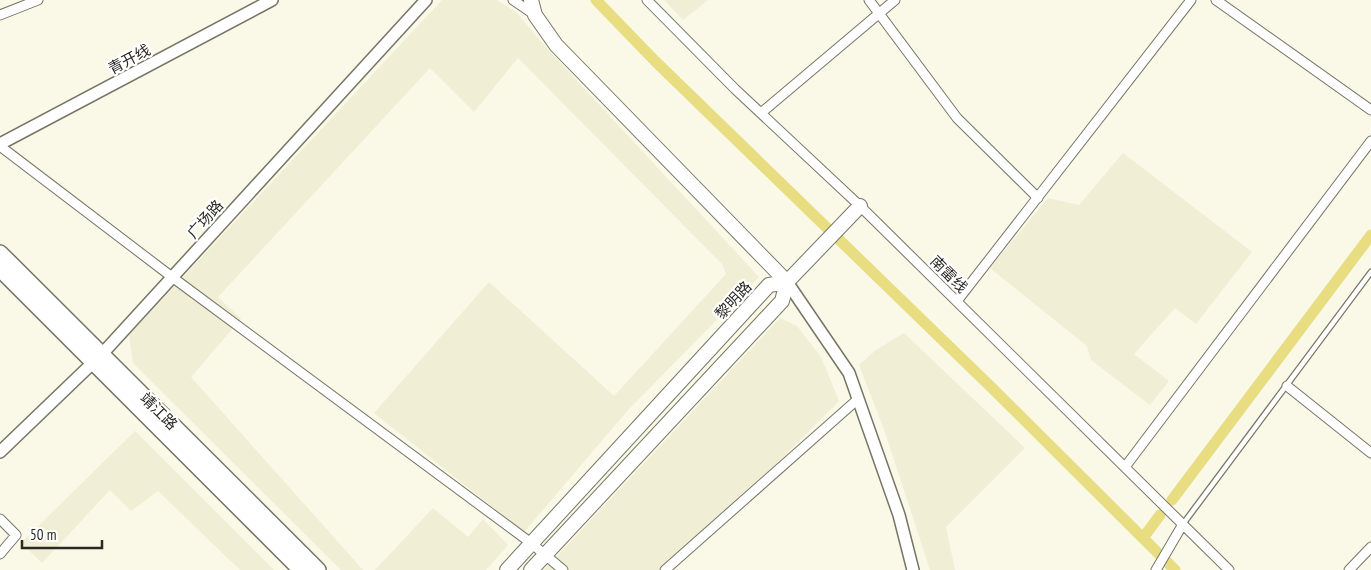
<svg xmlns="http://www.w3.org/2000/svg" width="1371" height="570" font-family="'PT Sans Narrow','Noto Sans SC',sans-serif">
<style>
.built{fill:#f0eed5}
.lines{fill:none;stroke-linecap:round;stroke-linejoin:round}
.canal{stroke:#e8dd80;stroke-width:11}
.service-casing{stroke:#767566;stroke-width:7}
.minor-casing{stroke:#767566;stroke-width:11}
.tertiary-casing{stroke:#767566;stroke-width:14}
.secondary-casing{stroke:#767566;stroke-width:16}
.primary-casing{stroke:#767566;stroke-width:18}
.service{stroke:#fff;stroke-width:4.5}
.minor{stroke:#fff;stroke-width:9}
.tertiary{stroke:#fff;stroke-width:11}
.secondary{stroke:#fff;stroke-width:14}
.primary{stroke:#fff;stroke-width:15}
.labels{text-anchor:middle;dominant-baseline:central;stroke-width:4.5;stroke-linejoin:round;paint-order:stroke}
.street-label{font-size:15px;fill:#292822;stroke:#fff}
</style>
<rect width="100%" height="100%" fill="#faf8e7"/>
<path class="built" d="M442 0H497L517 13 542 43 759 277 629 409 524 532 374 413 489 282 614 396 726 274 722 264 518 58 474 112 430 68 218 297 241 319 191 377 363 570H341L133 363 129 335Z
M664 0H708L683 20Z
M1123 153 1252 252 1196 324 1175 308 1134 354 1169 381 1150 405 1091 360 1087 346 990 268 1048 198 1079 205Z
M780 318 797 326 821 357 839 401 671 570H544Z
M904 333 1025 448 946 527 955 570H930L885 432 859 365 876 350Z
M135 431 274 570H240L158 491 131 511 110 490 42 563 21 543Z
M433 508 468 537 483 519 508 545 486 570H375Z"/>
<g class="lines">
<path class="canal" d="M596 0 655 61 991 387 1175 570
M1172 500 1371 235
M1143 538 1160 515"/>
<defs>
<path id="service" d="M1183 524 1371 272"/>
<path id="minor" d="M513 0 535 15
M647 0 735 89 860 206 1229 570
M869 0 957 118 1038 198
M1216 0 1371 110
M0 15 38 0
M761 113 895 0
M0 146 172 277 531 543 563 570
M957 301 1191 0
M1287 386 1371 453
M1125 467 1371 141
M0 519 16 535 0 554
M665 570 858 399
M1156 570 1183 524
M1349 570 1371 547"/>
<path id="tertiary" d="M0 144 272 0
M787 282 849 373 899 515 913 570
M0 452 102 354 426 0"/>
<path id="secondary" d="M531 0 535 15 556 45 787 282 860 206
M507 570 769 285 787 282 782 301 531 570"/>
<path id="primary" d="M0 253 318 570
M0 269 301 570"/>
</defs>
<use href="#service" class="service-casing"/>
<use href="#minor" class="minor-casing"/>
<use href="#tertiary" class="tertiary-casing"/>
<use href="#secondary" class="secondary-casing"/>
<use href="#primary" class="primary-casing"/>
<use href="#service" class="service"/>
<use href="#minor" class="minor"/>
<use href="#tertiary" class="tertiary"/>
<use href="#secondary" class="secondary"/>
<use href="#primary" class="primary"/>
</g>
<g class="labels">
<g class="street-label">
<text transform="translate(129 59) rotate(-28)">青开线</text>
<text transform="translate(205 219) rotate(-48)">广场路</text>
<text transform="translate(949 274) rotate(45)">南雷线</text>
<text transform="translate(733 300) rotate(-47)">黎明路</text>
<text transform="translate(159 411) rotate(45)">靖江路</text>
</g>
</g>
<path d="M22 540v8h80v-8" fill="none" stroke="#292822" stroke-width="2.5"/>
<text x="30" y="540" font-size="15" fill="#292822" stroke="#ffffff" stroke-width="4" paint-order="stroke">50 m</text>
</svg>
